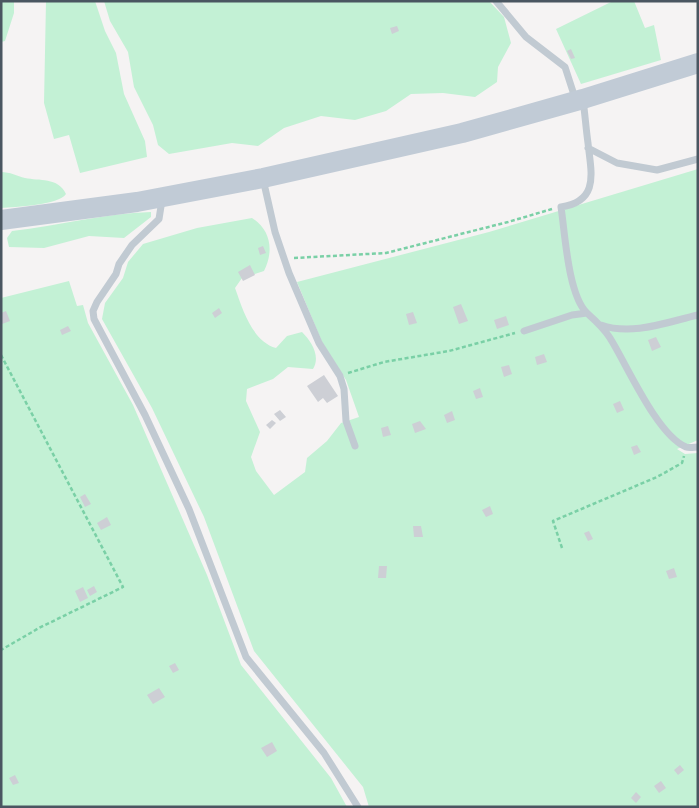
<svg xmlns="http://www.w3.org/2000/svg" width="699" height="808" font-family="Manrope,sans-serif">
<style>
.green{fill:#c3f1d5}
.building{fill:#cdcfd5}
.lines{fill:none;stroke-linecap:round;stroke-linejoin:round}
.path{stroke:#7ad0a6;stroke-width:2.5;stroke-dasharray:4 2.5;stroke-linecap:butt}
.lane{stroke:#c1cad2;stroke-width:7}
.secondary{stroke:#c1cbd6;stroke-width:20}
</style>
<rect width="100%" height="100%" fill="#f5f3f3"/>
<path class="green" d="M1 1H14V13L5 41 1 42Z
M46 1H95L105 31 116 53 124 94 145 141 147 157 80 173 69 135 54 139 44 103Z
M104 1H489L504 17 511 43 498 67 497 82 475 97 443 93 411 94 386 111 355 120 321 116 284 128 258 146 232 143 169 154 158 145 153 125 134 87 128 52 110 21Z
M613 1H634L645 28 654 25 661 60 581 84 556 29Z
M698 169V440L677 449 685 454 698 453V807H369L363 787 254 651 204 517 152 408 102 319 105 303 123 278 128 262 143 244 197 228 252 218C271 230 274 251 264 271L242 278 235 288C243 310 252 341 276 348L287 336 302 332C311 341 321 356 313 369L288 367 273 379 247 389 246 401 260 432 251 457 256 471 274 495 305 472 307 458 327 441 341 423 359 417 346 380 322 342 297 282 489 232Z
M1 172C10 172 17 176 25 178 39 181 58 177 66 194 59 205 15 207 1 208Z
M151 212V217L124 238 89 236 44 248 9 247 7 238 12 231C59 226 104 213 151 212Z
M69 281 77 306 83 305 88 323 133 405 207 575 241 665 331 778 347 807H1V298Z"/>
<path class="building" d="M397 26 399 31 392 34 390 28Z
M571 49 575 58 571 59 567 51Z
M263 246 266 253 260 255 258 248Z
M250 265 255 275 243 281 238 272Z
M461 304 468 321 459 324 453 307Z
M219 308 222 313 215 318 212 313Z
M6 311 10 321 2 324 1 313Z
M413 312 417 323 409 325 406 314Z
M506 316 509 325 497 329 494 320Z
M68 326 71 331 62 335 60 330Z
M656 337 661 347 652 351 648 340Z
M544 354 547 362 537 365 535 357Z
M509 365 512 374 504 377 501 367Z
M324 375 338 396 327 403 323 398 318 402 307 386Z
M480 388 483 397 476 399 473 391Z
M620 401 624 410 617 413 613 404Z
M280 410 286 417 280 421 274 414Z
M452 411 455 420 447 423 444 415Z
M272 420 276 423 270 429 266 425Z
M420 421 426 429 415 433 412 424Z
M388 426 391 435 383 437 381 428Z
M637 445 641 452 634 455 631 447Z
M85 494 91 504 85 507 80 497Z
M490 506 493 514 486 517 482 510Z
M107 517 111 525 101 530 97 523Z
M413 526H421L423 537H414Z
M589 531 593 539 588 541 584 533Z
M379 566H387L386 578H378Z
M674 568 677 577 669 579 666 571Z
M94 586 97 592 90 596 87 590Z
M83 587 88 598 80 602 75 591Z
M175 663 179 670 173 673 169 666Z
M159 688 165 697 153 704 147 695Z
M272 742 277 751 267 757 261 748Z
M680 765 684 770 678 775 674 770Z
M15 775 19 783 13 785 9 778Z
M661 781 666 788 659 793 654 786Z
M636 792 641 797 636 803 631 798Z"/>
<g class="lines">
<path class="path" d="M294 258 386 253 508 222 552 209
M1 355 123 587 39 628 1 650
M348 373 384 362 449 351 515 333
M562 548 553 521 657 477 682 463 684 456"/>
<path class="lane" d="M496 1 526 37 565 67 576 101
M583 100C585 114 586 129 588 143 591 172 600 201 561 207 565 233 568 295 587 313
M588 148 617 163 657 170 698 159
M263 179 275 232 289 273 319 343 340 376 344 389 346 421 355 446
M162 200 159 219 132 245 119 264 116 274 97 302 93 311 94 319 145 415 189 509 246 657 324 753 358 807
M601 325C632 336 667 322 698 315
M524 331 572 315 587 313C596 321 604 328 610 338 627 365 657 435 686 447 689 448 695 447 698 447"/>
<path class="secondary" d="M1 220 137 202 263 178 462 133 583 99 698 63"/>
</g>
<rect width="699" height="808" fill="none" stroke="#4a5661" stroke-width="5"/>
</svg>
